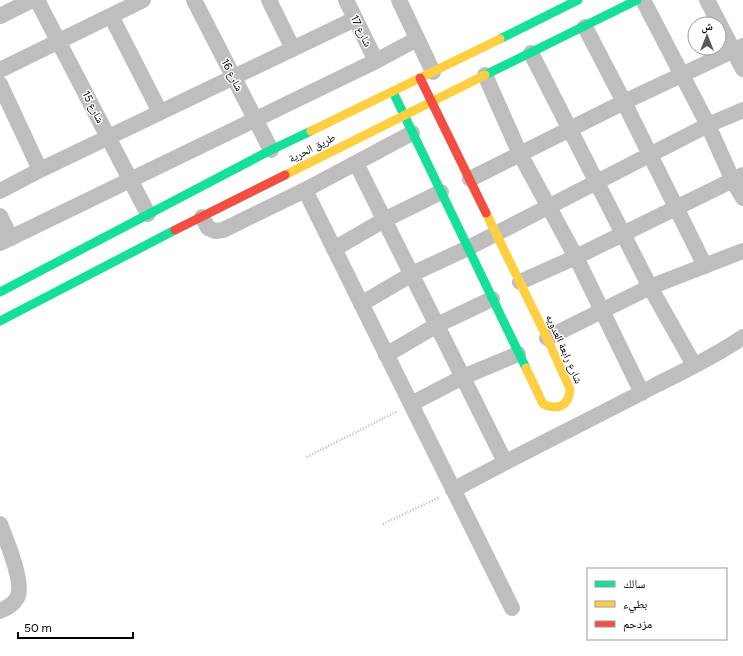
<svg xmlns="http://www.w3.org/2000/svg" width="743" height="656" font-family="Figtree,'Noto Naskh Arabic',sans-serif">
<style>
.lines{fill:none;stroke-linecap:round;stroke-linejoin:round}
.path{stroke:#b8b8b8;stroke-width:2.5;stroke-dasharray:1 2;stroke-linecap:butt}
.street{stroke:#bebebe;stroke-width:16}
.fast{stroke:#16e098;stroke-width:9}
.slow{stroke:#ffcf43;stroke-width:9}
.jam{stroke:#f24e42;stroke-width:9}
.labels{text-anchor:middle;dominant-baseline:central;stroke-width:3;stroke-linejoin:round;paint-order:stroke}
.street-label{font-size:11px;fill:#000;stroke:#fff}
</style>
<rect width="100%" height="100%" fill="#fff"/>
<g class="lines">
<path class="path" d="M307 457 398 411
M383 524 440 497"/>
<path class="street" d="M37 0 148 214
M194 0 271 150
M269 0 293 49
M346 0 376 61
M399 0 433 72
M643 0 708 125 733 181 743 198
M707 0 743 69
M0 16 32 0
M111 16 160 112
M585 27 624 102 705 266
M531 53 650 287 694 365
M0 70 143 0
M485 75 520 154 576 257 642 393
M0 84 40 170
M356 163 505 462
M470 179 624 102 743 46
M305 190 512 608
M0 191 40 170 355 19
M0 216 11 238
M202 217 208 228 215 231 223 230 305 190 412 133
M0 243 376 61 417 39
M334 249 384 220 441 192
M520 282 576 257 743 175
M361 304 412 274 468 248 708 125 743 110
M547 338 650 287 743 251
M386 355 437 325 492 299
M411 404 463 377 518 354
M453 490C521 453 590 420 658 384 686 370 717 355 743 337
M0 524C6 539 25 585 17 598 13 605 7 608 0 611"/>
<path class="fast" d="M500 39 578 0
M485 75 637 0
M393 92 526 368
M0 292 271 150 311 131
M0 321 175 230"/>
<path class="slow" d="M311 131 500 39
M285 175 485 75
M486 213 547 338 570 389C569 406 558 411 543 404L526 368"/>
<path class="jam" d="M420 78 486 213
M175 230 285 175"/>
</g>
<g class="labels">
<g class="street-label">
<text transform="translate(361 31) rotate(64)">شارع 17</text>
<text transform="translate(232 75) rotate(63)">شارع 16</text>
<text transform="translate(93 107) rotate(63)">شارع 15</text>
<text transform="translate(312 148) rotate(-27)">طريق الحرية</text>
<text transform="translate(564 349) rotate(66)">شارع رابعة العدويه</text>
</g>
</g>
<rect x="587" y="568" width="140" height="72" fill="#ffffff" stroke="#999999"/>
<rect x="595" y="581" width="20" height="6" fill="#16e098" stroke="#999999"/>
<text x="623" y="588" font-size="12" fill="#000000">سالك</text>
<rect x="595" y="601" width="20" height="6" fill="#ffcf43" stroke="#999999"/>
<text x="623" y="608" font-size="12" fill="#000000">بطيء</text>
<rect x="595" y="621" width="20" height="6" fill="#f24e42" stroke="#999999"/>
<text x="623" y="628" font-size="12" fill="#000000">مزدحم</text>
<g transform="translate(707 36)"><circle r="19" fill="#ffffff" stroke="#999999"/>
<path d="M0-3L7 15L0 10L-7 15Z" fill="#595959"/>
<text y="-6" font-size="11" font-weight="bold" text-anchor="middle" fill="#000000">ش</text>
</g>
<path d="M18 632v6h115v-6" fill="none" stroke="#000000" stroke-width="2"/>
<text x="24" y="632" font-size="12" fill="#000000" stroke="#ffffff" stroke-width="3" paint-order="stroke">50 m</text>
</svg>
